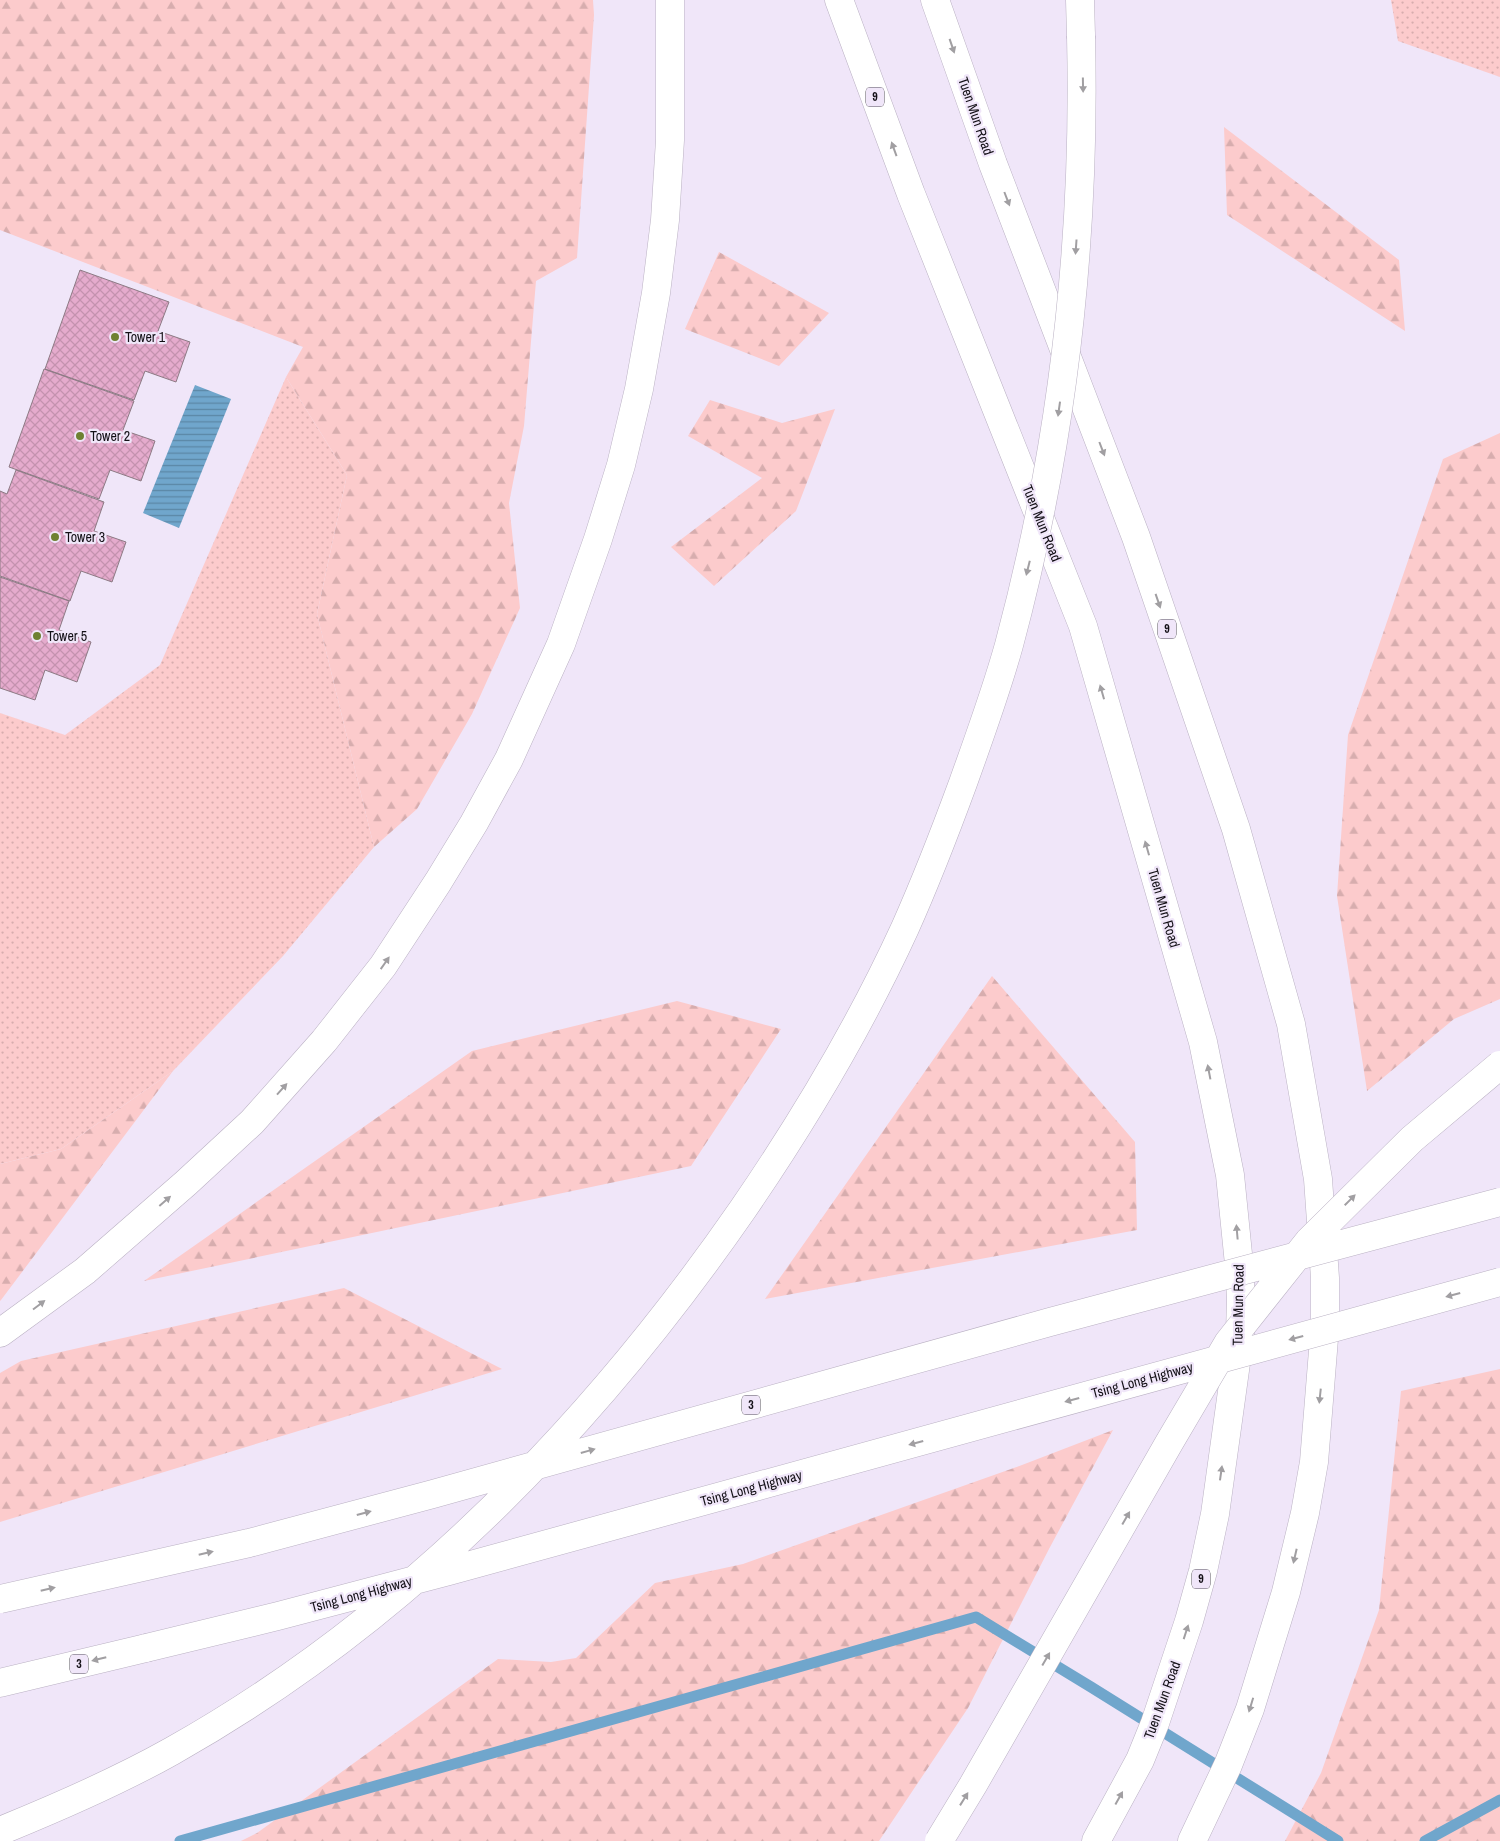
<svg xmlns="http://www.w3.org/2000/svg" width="1500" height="1841" font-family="'Archivo Narrow',sans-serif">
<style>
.grass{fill:url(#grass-dots)}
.forest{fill:url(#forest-firs)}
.water{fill:url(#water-rules)}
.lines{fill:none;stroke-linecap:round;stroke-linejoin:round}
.stream{stroke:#70a6cc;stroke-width:11}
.building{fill:url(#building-cross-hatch);stroke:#8d7a84}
.highway-casing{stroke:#bab1c3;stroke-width:29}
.highway{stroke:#fff;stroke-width:28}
.highway-bridge-casing{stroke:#bab1c3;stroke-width:29;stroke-linecap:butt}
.highway-bridge{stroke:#fff;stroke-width:28}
.oneway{fill:#a19fa2}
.poi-dot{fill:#6e8132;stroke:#f0e6f9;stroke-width:2}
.labels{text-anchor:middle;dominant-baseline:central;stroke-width:4.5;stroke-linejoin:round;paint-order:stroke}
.shield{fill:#f0e6f9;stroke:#55505a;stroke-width:1}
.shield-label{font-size:12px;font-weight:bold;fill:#131016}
.street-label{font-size:14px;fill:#131016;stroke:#f0e6f9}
.poi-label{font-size:14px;fill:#131016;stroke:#f0e6f9;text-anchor:start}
</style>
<defs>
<pattern id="grass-dots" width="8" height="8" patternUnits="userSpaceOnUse" patternTransform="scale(1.25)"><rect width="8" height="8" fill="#fccbcc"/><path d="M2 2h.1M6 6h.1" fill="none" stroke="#d7adae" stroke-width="1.8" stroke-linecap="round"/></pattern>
<pattern id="forest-firs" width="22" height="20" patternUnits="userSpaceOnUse" patternTransform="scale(1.25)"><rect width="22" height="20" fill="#fccbcc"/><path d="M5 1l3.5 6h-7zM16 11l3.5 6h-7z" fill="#d7adae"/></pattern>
<pattern id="water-rules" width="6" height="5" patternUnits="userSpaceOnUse" patternTransform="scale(1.25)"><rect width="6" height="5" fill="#70a6cc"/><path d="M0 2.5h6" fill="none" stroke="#5b86a5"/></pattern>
<pattern id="building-cross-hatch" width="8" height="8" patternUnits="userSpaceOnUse" patternTransform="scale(1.25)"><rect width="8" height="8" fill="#e5abcd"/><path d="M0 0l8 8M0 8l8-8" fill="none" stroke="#c492af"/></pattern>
</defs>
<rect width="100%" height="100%" fill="#f0e6f9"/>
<path class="grass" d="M1391 0H1500V77L1398 41Z
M286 377 347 475 317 614 374 847 283 956 173 1071 61 1149 0 1164V713L65 735 160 665Z"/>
<path class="forest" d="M0 0H593L594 15 577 258 536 281 524 426 509 503 520 608 472 714 417 809 374 847 317 614 347 475 286 377 303 347 0 230Z
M1224 127 1399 260 1405 331 1227 215Z
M719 252 829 313 779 366 685 329Z
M710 400 782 423 835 409 796 511 714 586 671 547 762 478 688 436Z
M1500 433V999L1454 1019 1367 1091 1337 896 1348 735 1443 459Z
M992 976 1135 1142 1137 1230 765 1299Z
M677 1001 781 1029 691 1166 144 1281 472 1051Z
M173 1071 1 1300 0 1301V1164L61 1149Z
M344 1288 502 1369 0 1522V1373L21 1361Z
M1500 1369V1841H1285L1321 1773 1379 1610 1401 1391Z
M1113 1430 1049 1549 968 1708 879 1841H241L257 1833 498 1659 551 1662 576 1658 655 1583 743 1564 1022 1465Z"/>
<path class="water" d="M195 385 231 399 179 528 143 513Z"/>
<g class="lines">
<path class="stream" d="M180 1841 976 1617 1091 1687 1338 1841
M1425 1841 1500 1800"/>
</g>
<path class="building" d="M80 270 169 302 158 331 190 342 176 382 145 371 134 400 45 369Z
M44 369 134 401 123 430 155 441 141 481 110 470 99 499 9 467Z
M16 470 104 502 94 531 126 542 112 582 81 571 70 601 0 576V491L7 494Z
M0 577 69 601 59 630 91 642 77 682 45 670 35 700 0 688Z"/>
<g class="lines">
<defs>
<path id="highway" d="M839 0 911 194 1083 626 1203 1042 1230 1175 1239 1264 1241 1298 1240 1334 1215 1514 1203 1571 1189 1621 1155 1723 1140 1760 1096 1841
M935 0 993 164 1136 537 1236 829 1291 1024 1318 1179 1325 1278V1326L1314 1462 1305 1513 1286 1592 1250 1709 1228 1765 1192 1841
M1080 0 1081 36
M0 1333 85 1271 186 1183 252 1122 324 1041 383 966 438 882 474 823 509 759 561 644 598 539 621 465 639 389 656 293 665 220 670 140V0
M0 1683 146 1648"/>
</defs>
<use href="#highway" class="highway-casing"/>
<use href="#highway" class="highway"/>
<defs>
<path id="highway-bridge" d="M0 1599 249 1543 433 1494 1050 1322 1500 1202
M146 1648 278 1616 449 1571 1500 1282
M0 1831C59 1807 117 1782 172 1751 405 1620 592 1427 743 1209 804 1120 860 1026 905 928 926 881 945 832 963 783 979 738 996 692 1009 645 1063 444 1086 244 1081 36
M939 1841 973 1785 1169 1443 1228 1343 1309 1241 1412 1139 1500 1065"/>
</defs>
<use href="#highway-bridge" class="highway-bridge-casing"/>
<use href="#highway-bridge" class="highway-bridge"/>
</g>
<defs><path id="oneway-solid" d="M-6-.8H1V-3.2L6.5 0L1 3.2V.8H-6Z" transform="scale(1.25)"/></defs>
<g class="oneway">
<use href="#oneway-solid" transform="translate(952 46) rotate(71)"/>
<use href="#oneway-solid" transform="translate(1083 85) rotate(89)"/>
<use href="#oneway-solid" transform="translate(894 149) rotate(-110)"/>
<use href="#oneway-solid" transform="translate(1007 199) rotate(69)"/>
<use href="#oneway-solid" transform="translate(1076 247) rotate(94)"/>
<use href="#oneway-solid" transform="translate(1059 409) rotate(98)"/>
<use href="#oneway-solid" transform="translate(1102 449) rotate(69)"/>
<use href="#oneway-solid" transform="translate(1028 568) rotate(104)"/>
<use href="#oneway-solid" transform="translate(1158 601) rotate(71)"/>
<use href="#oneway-solid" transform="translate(1102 692) rotate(-106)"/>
<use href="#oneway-solid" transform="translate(1147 848) rotate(-106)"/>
<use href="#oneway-solid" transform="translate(385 963) rotate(-55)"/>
<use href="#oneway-solid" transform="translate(1209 1072) rotate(-101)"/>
<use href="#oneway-solid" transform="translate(282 1089) rotate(-48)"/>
<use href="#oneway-solid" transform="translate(1350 1200) rotate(-45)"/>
<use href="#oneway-solid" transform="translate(165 1201) rotate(-41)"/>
<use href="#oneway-solid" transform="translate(1237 1232) rotate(-95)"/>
<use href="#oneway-solid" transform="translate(1453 1295) rotate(165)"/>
<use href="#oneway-solid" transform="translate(39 1305) rotate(-37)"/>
<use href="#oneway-solid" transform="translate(1296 1338) rotate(165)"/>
<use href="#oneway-solid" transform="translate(1320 1396) rotate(96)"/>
<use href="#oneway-solid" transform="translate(1072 1400) rotate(165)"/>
<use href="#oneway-solid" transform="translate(916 1443) rotate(165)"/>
<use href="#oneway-solid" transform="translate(588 1451) rotate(-16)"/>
<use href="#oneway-solid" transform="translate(1221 1473) rotate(-82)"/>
<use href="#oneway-solid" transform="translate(364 1513) rotate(-15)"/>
<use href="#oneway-solid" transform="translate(1126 1518) rotate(-60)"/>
<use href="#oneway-solid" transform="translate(206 1553) rotate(-13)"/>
<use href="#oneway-solid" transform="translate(1295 1556) rotate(103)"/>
<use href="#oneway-solid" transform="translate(48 1589) rotate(-13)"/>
<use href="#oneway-solid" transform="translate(1186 1632) rotate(-72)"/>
<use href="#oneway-solid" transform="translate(99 1659) rotate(166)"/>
<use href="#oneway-solid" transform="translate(1046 1659) rotate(-60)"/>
<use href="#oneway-solid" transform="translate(1251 1705) rotate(107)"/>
<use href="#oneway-solid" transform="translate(1119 1798) rotate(-61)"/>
<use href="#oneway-solid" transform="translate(964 1799) rotate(-58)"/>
</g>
<g class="poi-dot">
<circle cx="115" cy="337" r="5"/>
<circle cx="80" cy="436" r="5"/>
<circle cx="55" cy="537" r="5"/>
<circle cx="37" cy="636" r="5"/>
</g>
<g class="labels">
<g class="shield">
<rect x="866" y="87.5" width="18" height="19" rx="4"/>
<rect x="1158" y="619.5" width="18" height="19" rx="4"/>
<rect x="742" y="1395.5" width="18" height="19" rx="4"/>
<rect x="1192" y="1569.5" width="18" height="19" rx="4"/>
<rect x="70" y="1654.5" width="18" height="19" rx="4"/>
</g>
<g class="shield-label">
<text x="875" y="97">9</text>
<text x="1167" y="629">9</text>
<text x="751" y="1405">3</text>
<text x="1201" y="1579">9</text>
<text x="79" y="1664">3</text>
</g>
<g class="street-label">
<text transform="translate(976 116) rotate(71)">Tuen Mun Road</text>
<text transform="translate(1042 523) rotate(68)">Tuen Mun Road</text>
<text transform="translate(1164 908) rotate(74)">Tuen Mun Road</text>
<text transform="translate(1238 1305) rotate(-89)">Tuen Mun Road</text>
<text transform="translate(1142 1380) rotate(-15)">Tsing Long Highway</text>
<text transform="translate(751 1488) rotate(-15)">Tsing Long Highway</text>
<text transform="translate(361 1594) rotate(-15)">Tsing Long Highway</text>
<text transform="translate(1162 1700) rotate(-70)">Tuen Mun Road</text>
</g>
<g class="poi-label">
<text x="125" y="337">Tower 1</text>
<text x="90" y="436">Tower 2</text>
<text x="65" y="537">Tower 3</text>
<text x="47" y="636">Tower 5</text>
</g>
</g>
</svg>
